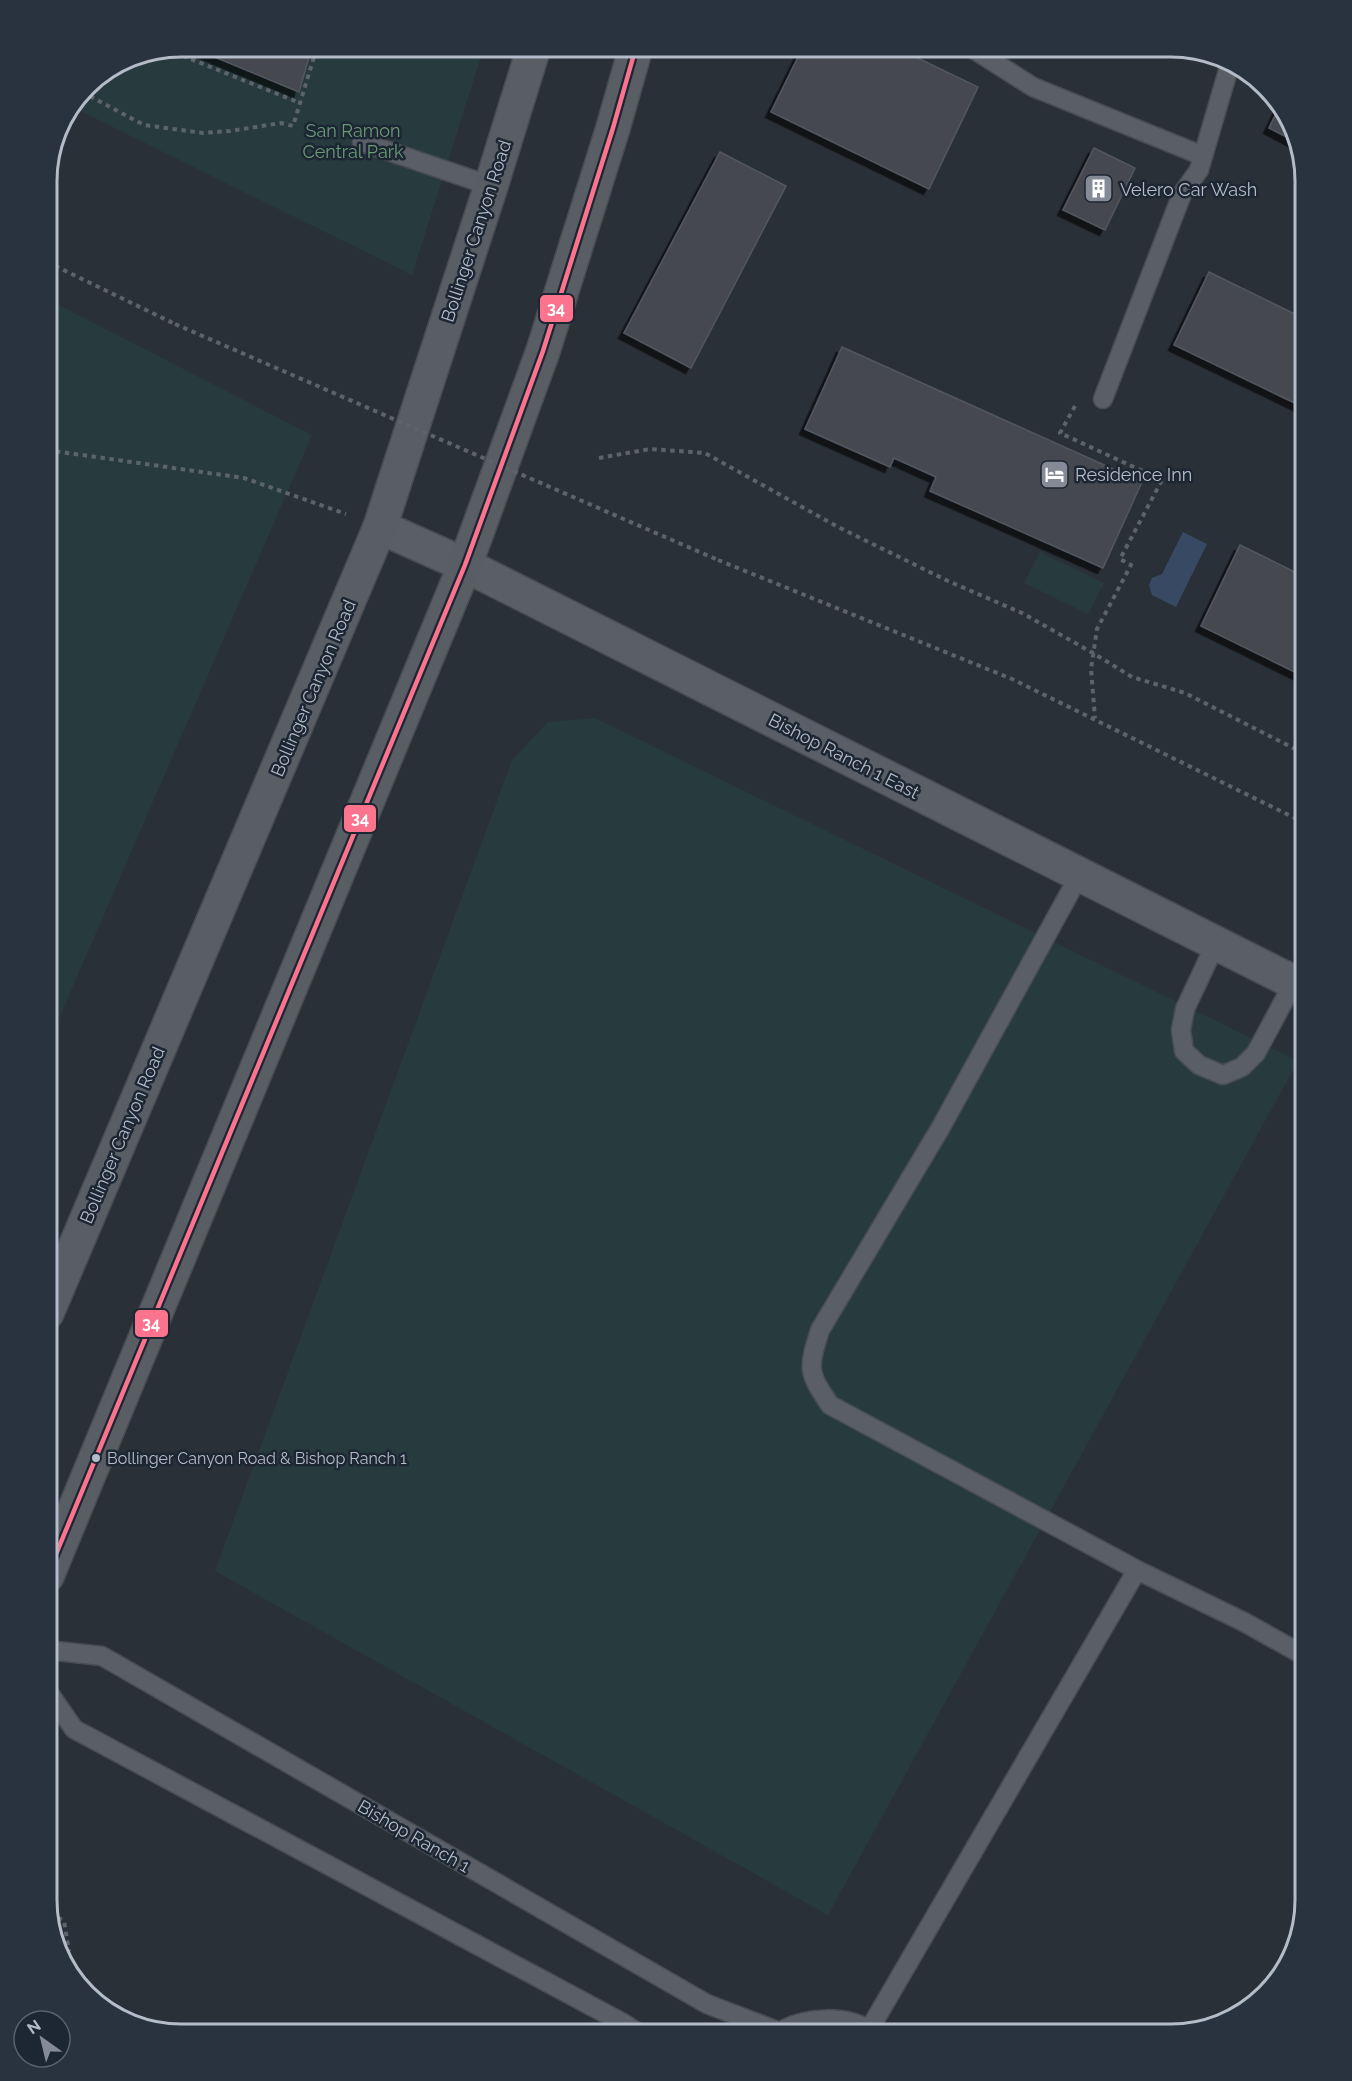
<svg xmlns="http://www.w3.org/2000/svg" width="1352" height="2081" font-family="Raleway,sans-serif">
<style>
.green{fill:#273a3e}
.water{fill:#384963}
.building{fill:#444950;stroke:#52575f;stroke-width:1.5;filter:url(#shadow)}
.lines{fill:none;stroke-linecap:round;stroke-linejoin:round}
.lane-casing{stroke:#484c53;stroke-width:21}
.street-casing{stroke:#484c53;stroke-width:36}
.secondary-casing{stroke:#484c53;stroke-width:36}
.path{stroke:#5d636a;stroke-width:4;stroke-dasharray:4.5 4.5;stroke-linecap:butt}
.lane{stroke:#5a5e66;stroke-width:18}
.street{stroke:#5a5e66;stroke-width:33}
.secondary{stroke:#595d64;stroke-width:33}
.path-bridge{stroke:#5d636a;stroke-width:4;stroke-dasharray:4.5 4.5;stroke-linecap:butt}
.bus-1-casing{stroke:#1d2633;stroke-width:9}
.bus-1{stroke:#fc738d;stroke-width:4.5}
.bus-dot{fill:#b4bcc9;stroke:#1d2633;stroke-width:2}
.labels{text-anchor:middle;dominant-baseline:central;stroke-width:5;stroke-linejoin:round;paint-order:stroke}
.bus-label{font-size:16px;fill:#b4bcc9;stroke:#1d2633;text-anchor:start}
.park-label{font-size:18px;fill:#6b9a76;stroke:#1d2633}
.poi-label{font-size:18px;fill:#b4bcc9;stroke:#1d2633;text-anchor:start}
.street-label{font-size:18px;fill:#b4bcc9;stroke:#1d2633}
.rim{fill:none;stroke:#b4bcc9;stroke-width:3}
.line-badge{stroke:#1d2633;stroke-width:2}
.badge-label{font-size:16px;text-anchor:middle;font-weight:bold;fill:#fff}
</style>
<defs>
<filter id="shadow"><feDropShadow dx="-5.5" dy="5.5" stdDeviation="0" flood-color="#0009"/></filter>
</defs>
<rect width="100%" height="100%" fill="#2a3038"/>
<path class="green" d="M181 47H484L412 275 72 107 86 86 130 57Z
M47 299 312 435 47 1046Z
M1040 552 1104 583 1088 614 1024 583Z
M595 718 1298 1061 828 1915 215 1571 512 760 548 722Z"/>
<path class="water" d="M1183 532 1207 544 1176 607 1152 595 1149 585 1152 578 1162 574Z"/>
<path class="building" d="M199 47H312L299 92 198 50Z
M803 47H895L978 87 929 189 771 112Z
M1279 107 1291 121 1296 142 1269 128Z
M1094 148 1135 168 1105 230 1063 210Z
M720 152 786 186 691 368 624 333Z
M1209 272 1305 319V408L1174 345Z
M842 347 1142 482 1103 568 930 491 936 477 894 458 890 467 805 429Z
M1240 545 1305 577V677L1201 626Z"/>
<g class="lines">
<defs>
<path id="lane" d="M970 47 1033 87 1203 156
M362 142 491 186
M1103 399 1182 194 1199 170 1230 64
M1080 874 941 1127 820 1330C808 1369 807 1371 830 1405L1137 1570 1244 1622 1305 1656
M1216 943 1185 1009 1181 1030 1184 1051 1199 1065 1223 1075 1242 1067 1256 1053 1294 982
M47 1650 102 1656 707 2004 780 2032
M47 1690 74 1729 623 2023 640 2034
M869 2030 1137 1570
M777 2034C800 2016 852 2013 874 2034"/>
<path id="street" d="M380 527 465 565 1305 988"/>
<path id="secondary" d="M47 1313 380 527 491 186 534 47
M47 1576 465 565 543 351 613 128 636 47"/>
</defs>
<use href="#lane" class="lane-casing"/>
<use href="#street" class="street-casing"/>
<use href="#secondary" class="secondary-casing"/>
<path class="path" d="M166 49 300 103
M82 92 144 125 203 133 230 131 281 123 293 126 317 47
M47 262 175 324
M1075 406 1060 433 1162 480 1120 559 1131 565 1097 629 1091 669 1095 718
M47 450 244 478 346 514
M599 458 650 449 705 453 838 527 948 581 1022 613 1093 653 1132 677 1185 693 1305 754
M718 560 1012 679 1305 823
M50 1913 64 1921 69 1951"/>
<use href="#lane" class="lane"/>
<use href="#street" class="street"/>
<use href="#secondary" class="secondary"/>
<path class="path-bridge" d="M175 324 718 560"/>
<defs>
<path id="bus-1" d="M47 1576 465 565 543 351 613 128 636 47"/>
</defs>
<use href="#bus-1" class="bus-1-casing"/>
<use href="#bus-1" class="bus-1"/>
</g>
<defs>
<symbol id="building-square" viewBox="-11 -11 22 22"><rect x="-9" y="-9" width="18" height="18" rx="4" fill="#848b96" stroke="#1d2633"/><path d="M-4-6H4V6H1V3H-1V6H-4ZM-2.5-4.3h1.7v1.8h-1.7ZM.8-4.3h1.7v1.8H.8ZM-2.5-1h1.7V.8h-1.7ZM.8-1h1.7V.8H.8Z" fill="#fff"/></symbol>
<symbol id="hotel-square" viewBox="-11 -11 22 22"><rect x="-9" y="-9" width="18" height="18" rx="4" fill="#848b96" stroke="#1d2633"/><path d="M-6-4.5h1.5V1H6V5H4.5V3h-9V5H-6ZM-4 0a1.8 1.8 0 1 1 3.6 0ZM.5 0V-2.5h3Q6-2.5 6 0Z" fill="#fff"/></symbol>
</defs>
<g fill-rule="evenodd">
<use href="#building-square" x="1082" y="172" width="33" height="33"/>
<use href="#hotel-square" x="1038" y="458" width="33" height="33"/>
</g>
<circle class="bus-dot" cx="96" cy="1458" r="5"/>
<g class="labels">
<g class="bus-label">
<text x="107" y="1458">Bollinger Canyon Road &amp; Bishop Ranch 1</text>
</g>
<g class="park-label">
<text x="353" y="130">San Ramon<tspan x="353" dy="21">Central Park</tspan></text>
</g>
<g class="poi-label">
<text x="1120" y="189">Velero Car Wash</text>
<text x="1075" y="474">Residence Inn</text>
</g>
<g class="street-label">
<text transform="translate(476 231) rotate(-72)">Bollinger Canyon Road</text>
<text transform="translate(313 688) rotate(-67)">Bollinger Canyon Road</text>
<text transform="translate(844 756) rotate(27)">Bishop Ranch 1 East</text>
<text transform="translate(122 1135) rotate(-67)">Bollinger Canyon Road</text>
<text transform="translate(414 1836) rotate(30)">Bishop Ranch 1</text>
</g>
</g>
<path d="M0 0H1352V2081H0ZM181 57H1171A124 124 0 0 1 1295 181V1900A124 124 0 0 1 1171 2024H181A124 124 0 0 1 57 1900V181A124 124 0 0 1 181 57Z" fill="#29323f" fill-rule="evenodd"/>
<path class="rim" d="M181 57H1171A124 124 0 0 1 1295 181V1900A124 124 0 0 1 1171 2024H181A124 124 0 0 1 57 1900V181A124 124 0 0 1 181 57Z"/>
<g class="line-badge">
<rect x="539" y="294" width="35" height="29" rx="6" fill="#fc738d"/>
<rect x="343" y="804" width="34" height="29" rx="6" fill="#fc738d"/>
<rect x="134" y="1309" width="35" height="29" rx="6" fill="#fc738d"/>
</g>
<g class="badge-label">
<text x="556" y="314">34</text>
<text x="360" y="824">34</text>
<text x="151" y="1329">34</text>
</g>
<g transform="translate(42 2039) rotate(326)"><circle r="28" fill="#1d2633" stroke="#59626f" stroke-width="1.5"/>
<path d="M0-4.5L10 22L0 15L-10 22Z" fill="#848b96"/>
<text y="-9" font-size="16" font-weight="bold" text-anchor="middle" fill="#b4bcc9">N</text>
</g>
</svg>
